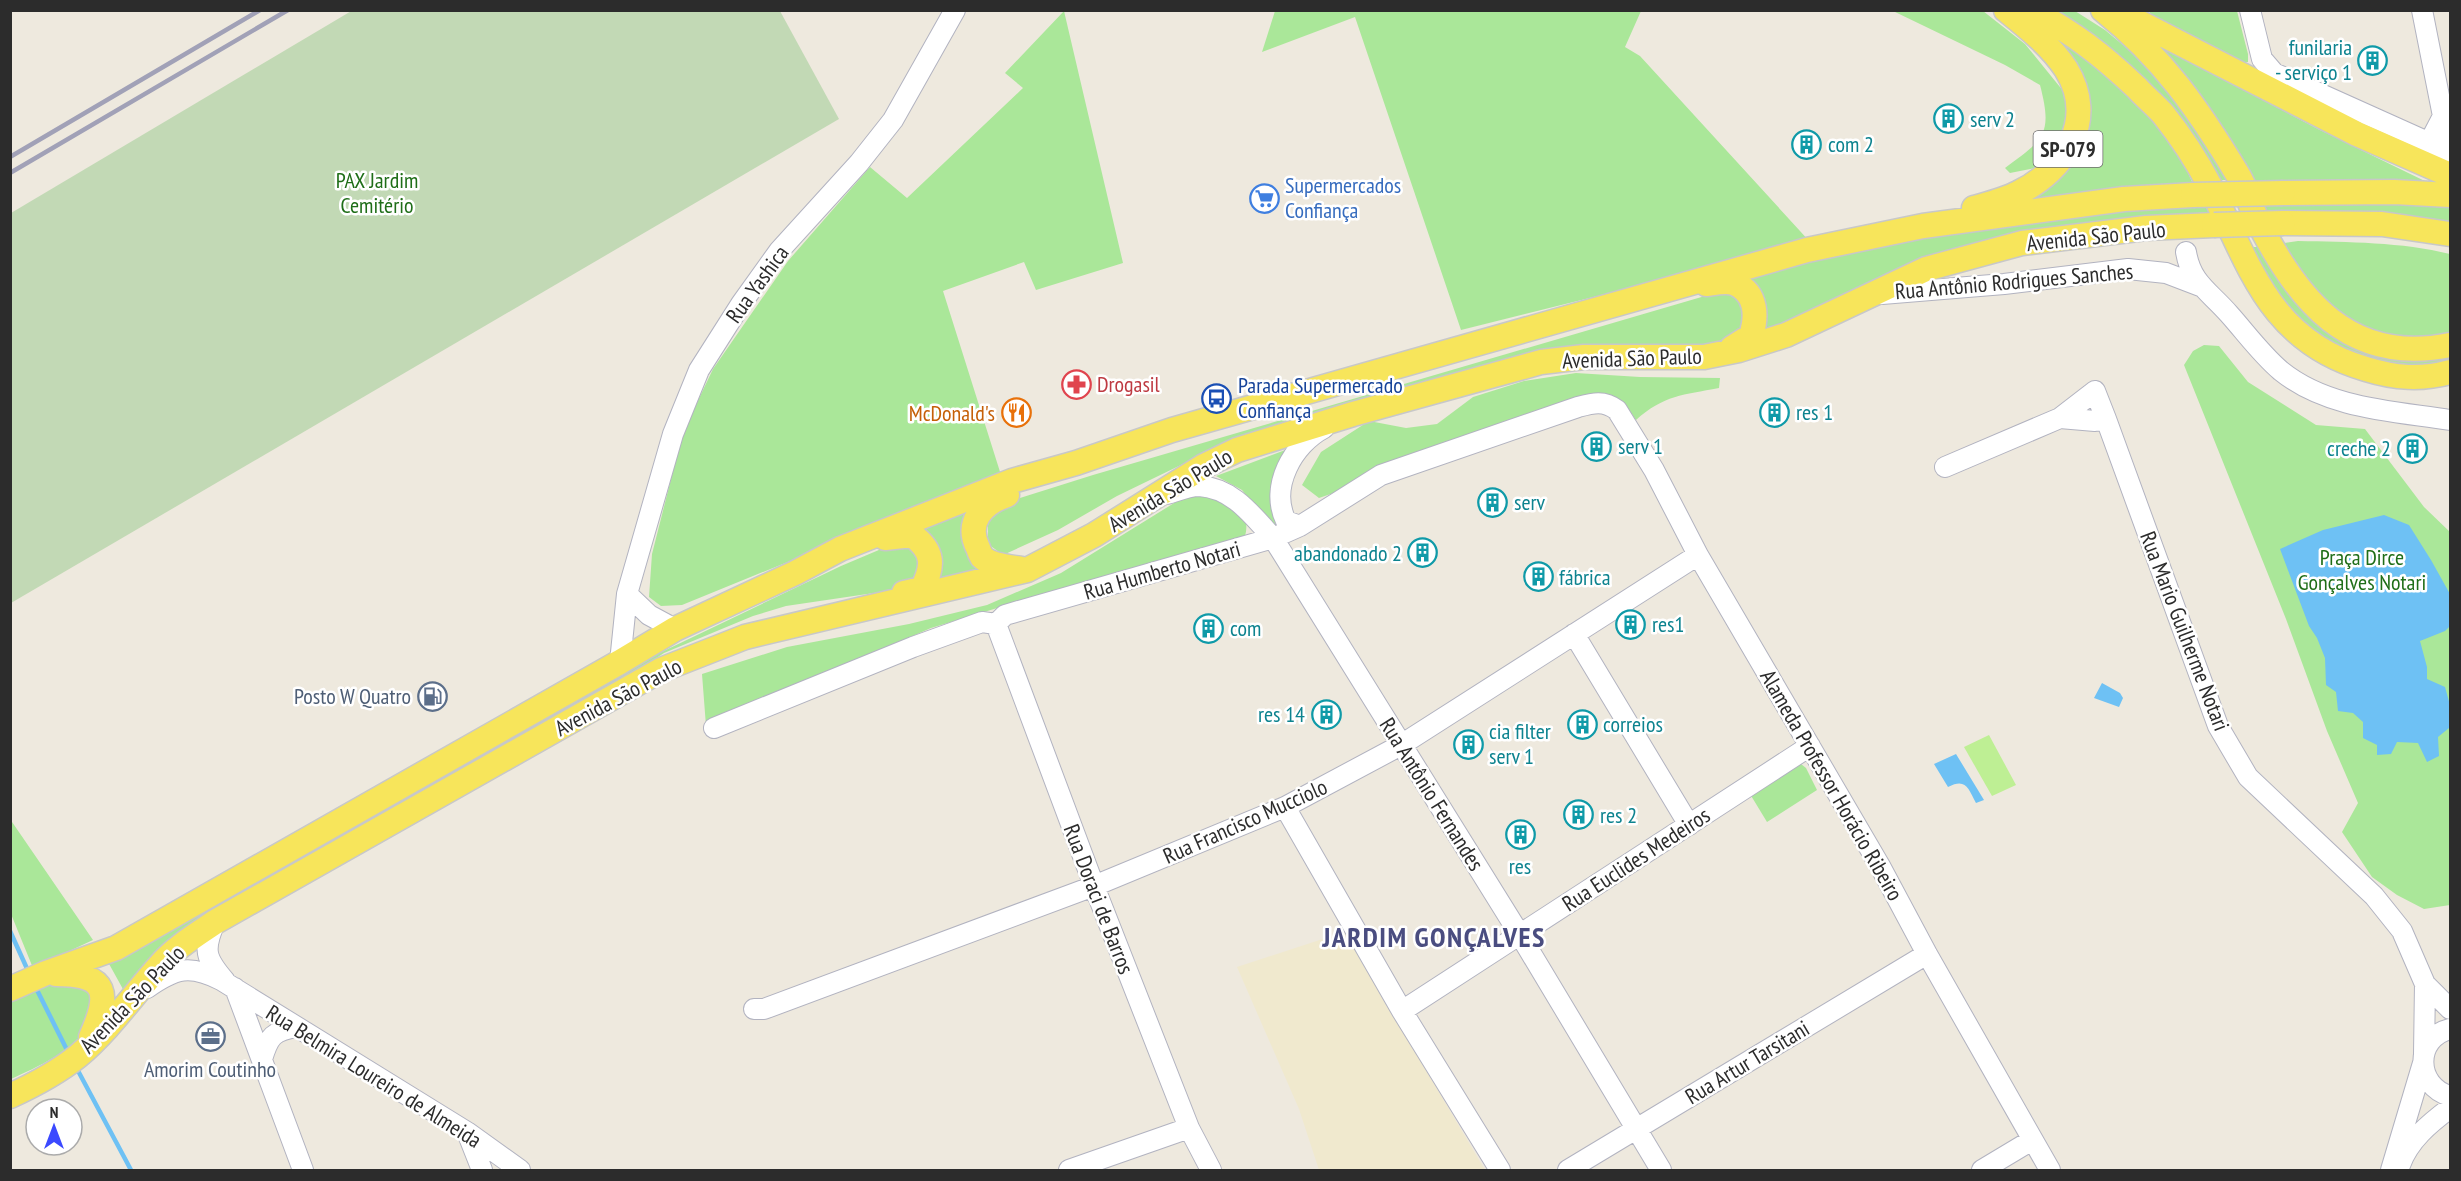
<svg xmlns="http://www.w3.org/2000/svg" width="2461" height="1181" font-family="'PT Sans Narrow',sans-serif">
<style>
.education{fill:#f0e9ce}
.green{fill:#aae799}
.cemetery{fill:#c2d9b5}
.pitch{fill:#beef94}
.water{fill:#6ec1f4}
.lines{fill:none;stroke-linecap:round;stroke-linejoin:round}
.stream{stroke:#6ec1f4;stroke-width:4.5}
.minor-casing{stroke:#b2b3c0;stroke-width:22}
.major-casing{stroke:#c8c8c8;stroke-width:27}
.minor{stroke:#fff;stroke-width:20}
.major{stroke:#f7e55b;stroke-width:24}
.rail{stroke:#a1a1b7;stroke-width:4.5}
.major-bridge-casing{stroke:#c8c8c8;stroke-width:27;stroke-linecap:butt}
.major-bridge{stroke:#f7e55b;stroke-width:24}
.labels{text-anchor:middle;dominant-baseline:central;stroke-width:5;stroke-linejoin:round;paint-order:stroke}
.shield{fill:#fff;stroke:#6b6b6b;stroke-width:1.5}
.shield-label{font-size:21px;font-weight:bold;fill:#2c2c2c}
.culture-label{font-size:22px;fill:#0d838f;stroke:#fff;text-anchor:start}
.park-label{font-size:22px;fill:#1f6e18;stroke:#fff}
.shop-label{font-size:22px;fill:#366cbe;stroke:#fff;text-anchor:start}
.street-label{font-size:22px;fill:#2c2c2c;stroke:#fff}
.health-label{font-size:22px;fill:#be3a42;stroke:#fff;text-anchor:start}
.transit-label{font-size:22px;fill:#164399;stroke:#fff;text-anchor:start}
.food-label{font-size:22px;fill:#c56008;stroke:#fff;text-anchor:end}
.service-label{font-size:22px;fill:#4e5e75;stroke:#fff;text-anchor:end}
.district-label{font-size:28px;font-weight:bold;letter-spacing:1.5px;fill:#4a4d80;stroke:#fff}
</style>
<rect width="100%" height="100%" fill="#eee9de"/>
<path class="education" d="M1344 932 1485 1170H1319L1299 1109 1237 967Z"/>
<path class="green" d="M1064 11 1123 263 1036 290 1024 262 943 291 1001 475 682 605 661 606 649 597 652 554 683 432 713 369 788 261 870 167 907 198 1023 88 1005 73Z
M1275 11H1641L1625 47 1640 56 1811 243 1461 330 1355 17 1262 52Z
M1893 11H1983L2025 44 2064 92 2069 112 2066 133 2041 167 2010 173 2005 168C2044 139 2053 135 2040 85L2005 65Z
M2048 11H2075L2105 30 2129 50 2163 84 2233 180H2215Z
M2149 11H2237L2248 54V62H2237L2155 23Z
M2019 14C2085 56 2163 111 2194 186L2008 208C2048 187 2078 173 2089 125Z
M2135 33 2318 129 2435 186 2341 180 2249 183Z
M2315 201 2450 206V224L2264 215 2262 203Z
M2212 205 2219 218 2052 230 1756 338 1761 293 1754 282 1741 273 1882 243 2109 212Z
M2298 241C2348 242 2402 242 2450 254V337L2381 338 2325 309 2282 245 2284 243Z
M2244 247H2262L2316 320 2450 351V363L2420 368 2355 358 2301 326Z
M1722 291 1733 296 1742 303 1746 327 1721 344 1636 350 1216 448 1117 496 1058 530 1003 555 988 544V521L1004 503 1093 475Z
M2204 345 2219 346 2248 382 2316 425 2365 429 2424 507 2450 532V905L2424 909 2397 895 2372 877 2342 832 2358 803 2327 731 2286 619 2184 365 2193 351Z
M1576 373 1640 377 1720 378 1719 388C1683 395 1664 395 1636 420 1627 406 1622 400 1606 396L1389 462 1351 487 1319 498 1302 485 1321 452 1369 421 1406 428 1437 424 1473 397 1524 381Z
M1288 449 1276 494 1275 530 1242 490 1216 476Z
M1200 495C1207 495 1218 495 1224 498 1241 505 1250 520 1245 536L1144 568 1063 588 931 628 706 726 702 674 787 647 909 624 987 605 1061 573 1179 500Z
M965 511C960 541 963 549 984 571L937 591 920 530Z
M893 544 907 546 919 558 916 574 910 584 901 589 786 606 753 616 664 653 625 679 124 991 108 962 163 936 624 670 841 566Z
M1795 764H1801L1806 768 1817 790 1767 822 1750 794Z
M10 819 93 940 33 968 11 914Z
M66 980 90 991C90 1000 93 1016 89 1024 75 1051 37 1067 11 1079V1001L51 983Z"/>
<path class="cemetery" d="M353 10 780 11 839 119 11 603V213Z"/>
<path class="pitch" d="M1989 735 2016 785 1992 796 1964 747Z"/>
<path class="water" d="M2384 515 2409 525 2431 560 2450 594V626L2445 631 2420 641 2427 667V679L2445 687 2450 705 2449 728 2438 737 2439 756 2427 762 2418 743 2397 742 2391 754 2377 755V745L2363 738V722L2353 713 2338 711 2336 692 2326 685 2325 658 2317 638 2309 626 2280 549 2323 530Z
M2102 683 2120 693 2123 698 2119 707 2094 698Z
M1956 754 1984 800 1976 803C1968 788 1966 778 1948 787L1934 764Z"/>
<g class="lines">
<path class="stream" d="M10 931 29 973
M35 986 69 1054
M76 1067 131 1170"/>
<defs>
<path id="minor" d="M2250 10 2262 59 2274 73 2450 152
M2422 10 2443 116
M2429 143 2443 116 2450 137
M2186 252C2191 283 2209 291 2229 314 2246 333 2261 354 2281 371 2328 409 2394 411 2450 420
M1882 294 2004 284 2128 269 2166 273 2200 286
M2106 419 2095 421 2060 418 2095 391 2106 419 2218 726 2248 777 2374 896 2402 931 2425 984 2450 1009
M1945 467 2060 418
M1167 494C1177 491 1189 486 1199 486 1233 488 1252 515 1273 538L1520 935 1661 1170
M1300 526 1286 521C1269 487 1293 444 1324 428
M627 594 649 615 675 629
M996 624 1005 615 1273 538 1300 526 1381 475 1578 407C1593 403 1604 400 1617 410L1654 470 1698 555 1880 866 1927 954 2050 1170
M996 624 1096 891 1189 1128 1211 1170
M1574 634 1689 825
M620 662 627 594 673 434 699 370 741 304 779 251 859 163 893 120 955 10
M714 728 913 647 982 622 996 624
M1285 807 1402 1011 1500 1170
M215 922C203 950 205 958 225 981
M147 988C175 968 190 964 221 980L467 1132 520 1170
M235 988 303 1170
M754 1009H764L1094 886 1285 807 1401 745 1698 555
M1402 1011 1810 746
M2450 1029C2414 1038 2415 1086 2450 1096
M2424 1054 2425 984
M262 1059C269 1036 273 1031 297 1027
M467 1132 482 1170
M2400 1165C2409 1140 2430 1123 2450 1108
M1069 1170 1189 1128
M1568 1170 1927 954
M1982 1170 2032 1140
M2391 1170 2423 1063"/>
<path id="major" d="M2031 10C2075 34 2101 54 2137 88 2145 97 2155 105 2163 114 2179 134 2198 163 2210 186 2250 266 2269 341 2366 369 2395 378 2421 380 2450 372
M2103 10C2163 58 2199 110 2238 175 2246 188 2249 203 2256 217 2296 299 2349 366 2450 345
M2119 12 2357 134 2450 175
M2283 193 2394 192 2450 195
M1974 208C1988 204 2005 200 2018 193 2066 170 2097 119 2066 69 2051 46 2027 27 2006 10
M2283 223 2382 224 2450 234
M1706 284C1715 283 1728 280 1736 284 1757 294 1757 317 1751 336L1732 348
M1007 495C983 503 965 522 978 548 979 551 980 554 982 557 991 566 1010 567 1022 569
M885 538 912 535C934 551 934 566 922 589L904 593
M56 974C109 974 110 994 91 1037
M10 989 46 973 116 948 620 662 675 629 795 573 840 549 1012 481 1076 463 1172 430 1807 250 1923 226 2124 199 2193 195
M10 1096C34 1085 57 1073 78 1056 109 1030 133 995 161 964 176 947 196 935 215 922L661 670 745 637 1027 570 1094 535 1204 466 1237 450 1353 414 1541 362 1584 357H1704L1739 350 1786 335 1926 269 2022 243 2146 228 2214 225"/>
</defs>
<use href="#minor" class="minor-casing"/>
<use href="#major" class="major-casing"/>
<use href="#minor" class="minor"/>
<use href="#major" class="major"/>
<path class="rail" d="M10 157 260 10
M10 173 288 10"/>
<defs>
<path id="major-bridge" d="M2193 195 2283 193
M2214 225 2283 223"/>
</defs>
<use href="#major-bridge" class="major-bridge-casing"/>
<use href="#major-bridge" class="major-bridge"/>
</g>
<defs>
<symbol id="building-ring" viewBox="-11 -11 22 22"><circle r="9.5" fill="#fff" stroke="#0f9aa8" stroke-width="1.5"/><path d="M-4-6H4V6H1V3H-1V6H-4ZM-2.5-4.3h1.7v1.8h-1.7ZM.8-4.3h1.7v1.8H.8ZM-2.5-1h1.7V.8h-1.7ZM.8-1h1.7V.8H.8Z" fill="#0f9aa8"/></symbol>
<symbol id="supermarket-ring" viewBox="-11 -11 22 22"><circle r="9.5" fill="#fff" stroke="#3f7fe0" stroke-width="1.5"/><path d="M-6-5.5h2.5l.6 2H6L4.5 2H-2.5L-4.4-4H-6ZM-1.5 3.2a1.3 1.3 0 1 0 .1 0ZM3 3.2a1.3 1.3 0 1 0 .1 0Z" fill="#3f7fe0"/></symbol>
<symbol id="pharmacy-ring" viewBox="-11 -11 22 22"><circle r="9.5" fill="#fff" stroke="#e0444e" stroke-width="1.5"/><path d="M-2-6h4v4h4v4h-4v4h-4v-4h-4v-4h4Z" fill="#e0444e"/></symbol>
<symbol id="bus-ring" viewBox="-11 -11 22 22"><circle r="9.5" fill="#fff" stroke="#1a4fb4" stroke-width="1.5"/><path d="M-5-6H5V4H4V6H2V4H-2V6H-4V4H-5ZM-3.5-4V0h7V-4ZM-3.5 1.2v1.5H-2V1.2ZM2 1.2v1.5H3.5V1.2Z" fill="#1a4fb4"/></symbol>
<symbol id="restaurant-ring" viewBox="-11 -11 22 22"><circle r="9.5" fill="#fff" stroke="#e8710a" stroke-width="1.5"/><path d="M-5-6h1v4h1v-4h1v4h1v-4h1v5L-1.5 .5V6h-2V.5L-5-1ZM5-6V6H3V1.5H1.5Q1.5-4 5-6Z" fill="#e8710a"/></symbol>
<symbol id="fuel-ring" viewBox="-11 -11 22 22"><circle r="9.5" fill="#fff" stroke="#5c6f8a" stroke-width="1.5"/><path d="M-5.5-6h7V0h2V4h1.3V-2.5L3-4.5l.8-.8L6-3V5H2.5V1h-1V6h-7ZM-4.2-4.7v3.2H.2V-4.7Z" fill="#5c6f8a"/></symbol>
<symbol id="office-ring" viewBox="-11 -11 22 22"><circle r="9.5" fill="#fff" stroke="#5c6f8a" stroke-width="1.5"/><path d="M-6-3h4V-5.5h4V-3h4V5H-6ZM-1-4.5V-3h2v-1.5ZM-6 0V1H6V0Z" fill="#5c6f8a"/></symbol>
</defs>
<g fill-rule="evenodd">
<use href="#building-ring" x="2356" y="44" width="33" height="33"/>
<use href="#building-ring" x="1932" y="102" width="33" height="33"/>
<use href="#building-ring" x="1790" y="128" width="33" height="33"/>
<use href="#supermarket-ring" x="1248" y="182" width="33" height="33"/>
<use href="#pharmacy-ring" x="1060" y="368" width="33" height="33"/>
<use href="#bus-ring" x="1200" y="382" width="33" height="33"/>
<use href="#building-ring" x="1758" y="396" width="33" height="33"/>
<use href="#restaurant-ring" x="1000" y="396" width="33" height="33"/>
<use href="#building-ring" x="1580" y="430" width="33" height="33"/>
<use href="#building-ring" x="2396" y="432" width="33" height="33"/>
<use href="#building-ring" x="1476" y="486" width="33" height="33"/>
<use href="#building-ring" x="1406" y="536" width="33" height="33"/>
<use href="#building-ring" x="1522" y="560" width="33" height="33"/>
<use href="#building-ring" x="1614" y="608" width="33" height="33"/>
<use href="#building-ring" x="1192" y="612" width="33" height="33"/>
<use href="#fuel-ring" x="416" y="680" width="33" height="33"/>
<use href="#building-ring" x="1310" y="698" width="33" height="33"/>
<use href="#building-ring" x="1566" y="708" width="33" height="33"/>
<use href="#building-ring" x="1452" y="728" width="33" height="33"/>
<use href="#building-ring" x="1562" y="798" width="33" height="33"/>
<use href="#building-ring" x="1504" y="818" width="33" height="33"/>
<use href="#office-ring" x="194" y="1020" width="33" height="33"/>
</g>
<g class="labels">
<rect class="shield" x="2033.5" y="131" width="69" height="36" rx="4.5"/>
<g class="shield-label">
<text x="2068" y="149">SP-079</text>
</g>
<g class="culture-label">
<text x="2352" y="47" text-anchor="end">funilaria<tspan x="2352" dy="25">- serviço 1</tspan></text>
<text x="1970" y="119">serv 2</text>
<text x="1828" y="144">com 2</text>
<text x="1796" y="412">res 1</text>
<text x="1618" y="446">serv 1</text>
<text x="2391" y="448" text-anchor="end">creche 2</text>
<text x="1514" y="502">serv</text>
<text x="1402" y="553" text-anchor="end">abandonado 2</text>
<text x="1559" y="577">fábrica</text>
<text x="1652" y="624">res1</text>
<text x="1230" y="628">com</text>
<text x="1305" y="714" text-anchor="end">res 14</text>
<text x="1603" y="724">correios</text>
<text x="1489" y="731">cia filter<tspan x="1489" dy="25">serv 1</tspan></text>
<text x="1600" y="815">res 2</text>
<text x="1520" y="866" text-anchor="middle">res</text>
</g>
<g class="park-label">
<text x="377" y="180">PAX Jardim<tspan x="377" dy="25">Cemitério</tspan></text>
<text x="2362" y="557">Praça Dirce<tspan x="2362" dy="25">Gonçalves Notari</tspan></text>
</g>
<g class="shop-label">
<text x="1285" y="185">Supermercados<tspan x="1285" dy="25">Confiança</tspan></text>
</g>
<g class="street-label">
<text transform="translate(2096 236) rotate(-6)">Avenida São Paulo</text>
<text transform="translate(2014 281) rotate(-5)">Rua Antônio Rodrigues Sanches</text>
<text transform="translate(757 284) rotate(-54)">Rua Yashica</text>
<text transform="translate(1632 358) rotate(-2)">Avenida São Paulo</text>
<text transform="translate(1170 490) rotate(-31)">Avenida São Paulo</text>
<text transform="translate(1162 570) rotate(-16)">Rua Humberto Notari</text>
<text transform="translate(2185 631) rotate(69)">Rua Mario Guilherme Notari</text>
<text transform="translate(618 697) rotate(-28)">Avenida São Paulo</text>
<text transform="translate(1832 785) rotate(60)">Alameda Professor Horácio Ribeiro</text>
<text transform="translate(1432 794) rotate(58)">Rua Antônio Fernandes</text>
<text transform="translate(1245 821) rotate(-24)">Rua Francisco Mucciolo</text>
<text transform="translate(1636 859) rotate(-33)">Rua Euclides Medeiros</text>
<text transform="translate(1099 899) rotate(69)">Rua Doraci de Barros</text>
<text transform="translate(132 999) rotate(-46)">Avenida São Paulo</text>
<text transform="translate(1747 1062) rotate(-31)">Rua Artur Tarsitani</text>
<text transform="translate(374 1076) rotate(32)">Rua Belmira Loureiro de Almeida</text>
</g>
<g class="health-label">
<text x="1097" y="384">Drogasil</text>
</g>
<g class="transit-label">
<text x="1238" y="385">Parada Supermercado<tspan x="1238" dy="25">Confiança</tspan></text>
</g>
<g class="food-label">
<text x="995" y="413">McDonald's</text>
</g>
<g class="service-label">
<text x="411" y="696">Posto W Quatro</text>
<text x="210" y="1069" text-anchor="middle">Amorim Coutinho</text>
</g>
<g class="district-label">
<text x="1434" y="936">JARDIM GONÇALVES</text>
</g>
</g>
<rect width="2461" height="1181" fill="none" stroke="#2c2c2c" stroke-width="24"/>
<g transform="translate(54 1127)"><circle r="28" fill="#ffffff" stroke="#ababab" stroke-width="1.5"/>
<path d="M0-4.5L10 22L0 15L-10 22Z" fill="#3b49ff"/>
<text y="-9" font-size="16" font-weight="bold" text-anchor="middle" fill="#2c2c2c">N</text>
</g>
</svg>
